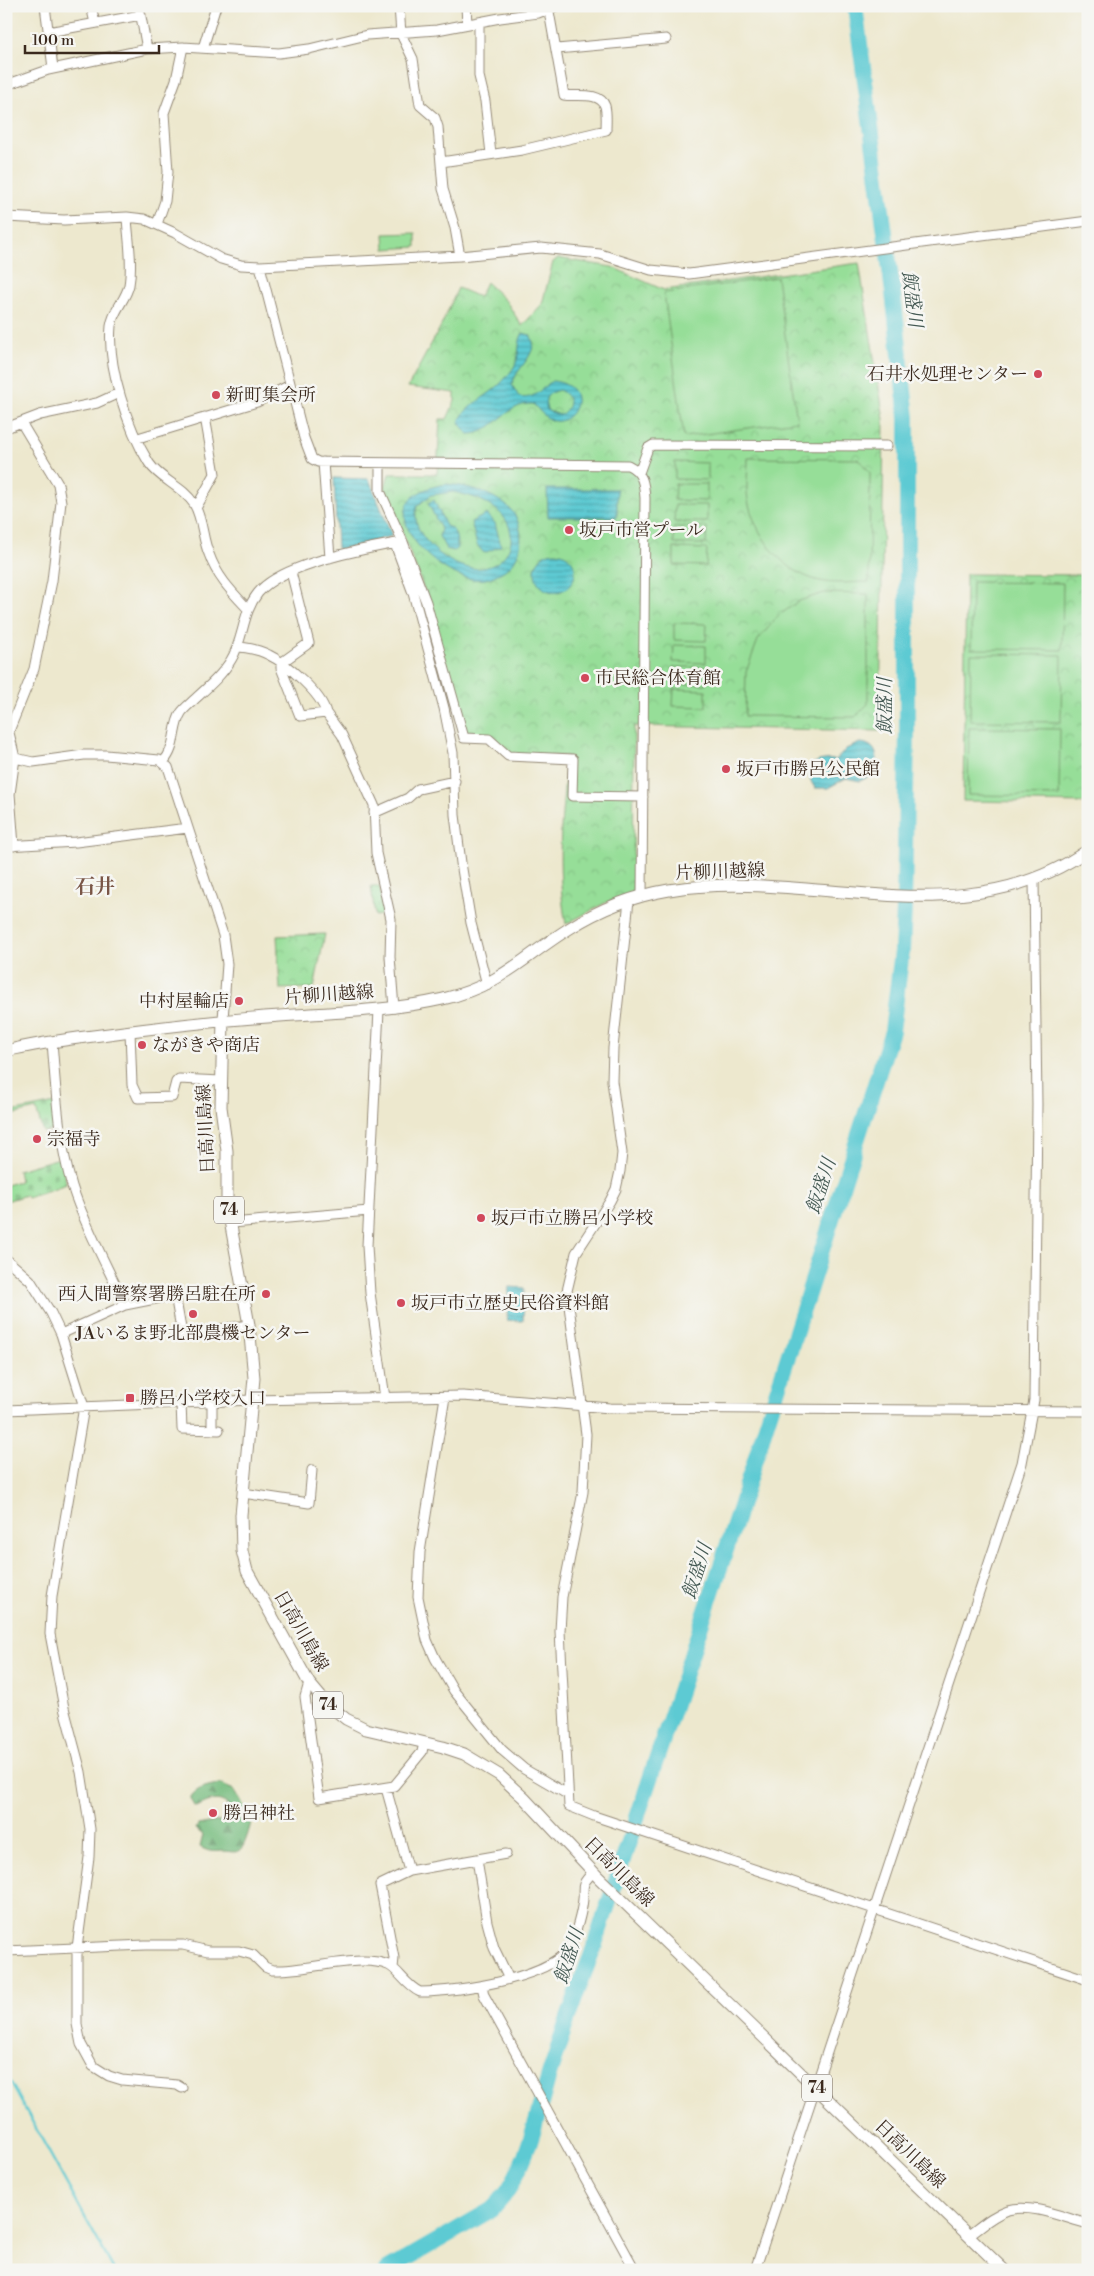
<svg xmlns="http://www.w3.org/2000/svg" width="1094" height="2276" font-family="'Libre Bodoni','Noto Serif JP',serif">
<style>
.forest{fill:url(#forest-firs);stroke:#5a744f}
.cemetery{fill:url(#cemetery-stones);stroke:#68845b}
.park{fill:url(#park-crowns);stroke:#68845b}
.pitch{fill:#96de98;stroke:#68845b}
.water{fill:url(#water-rules);stroke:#4c7a78;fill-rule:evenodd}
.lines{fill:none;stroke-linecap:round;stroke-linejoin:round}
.stream{stroke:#5dcad3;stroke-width:2.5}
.river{stroke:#5dcad3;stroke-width:16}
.minor-casing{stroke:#948976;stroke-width:11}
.major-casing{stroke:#948976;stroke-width:13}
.minor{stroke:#fff;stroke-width:9}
.major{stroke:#fff;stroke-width:11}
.poi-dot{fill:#d1495b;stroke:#f6f6f2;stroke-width:2}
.labels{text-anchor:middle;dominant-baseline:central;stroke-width:5;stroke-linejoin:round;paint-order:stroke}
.shield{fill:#f6f6f2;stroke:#73675e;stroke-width:1}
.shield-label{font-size:16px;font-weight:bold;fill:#3b2a1e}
.poi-label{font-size:18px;fill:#3b2a1e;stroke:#f6f6f2;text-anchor:start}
.street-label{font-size:18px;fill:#3b2a1e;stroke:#f6f6f2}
.water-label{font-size:19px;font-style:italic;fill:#455a54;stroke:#f6f6f2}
.quarter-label{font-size:20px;font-weight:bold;fill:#7a5647;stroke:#f6f6f2}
</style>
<defs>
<pattern id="forest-firs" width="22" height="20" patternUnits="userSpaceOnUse" patternTransform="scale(1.25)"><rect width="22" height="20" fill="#78bd80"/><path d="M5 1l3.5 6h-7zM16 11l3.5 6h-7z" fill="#649a68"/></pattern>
<pattern id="cemetery-stones" width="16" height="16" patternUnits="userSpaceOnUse" patternTransform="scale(1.25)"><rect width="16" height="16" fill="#96de98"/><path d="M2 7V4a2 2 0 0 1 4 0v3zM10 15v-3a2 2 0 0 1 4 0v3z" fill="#82bf83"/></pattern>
<pattern id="park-crowns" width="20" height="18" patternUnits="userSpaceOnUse" patternTransform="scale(1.25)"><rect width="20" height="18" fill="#96de98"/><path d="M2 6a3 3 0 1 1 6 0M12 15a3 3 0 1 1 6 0" fill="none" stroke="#82bf83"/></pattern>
<pattern id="water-rules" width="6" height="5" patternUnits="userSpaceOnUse" patternTransform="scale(1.25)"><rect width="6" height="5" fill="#5dcad3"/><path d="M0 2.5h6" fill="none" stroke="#4ea4ab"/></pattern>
</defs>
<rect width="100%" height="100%" fill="#f6f6f2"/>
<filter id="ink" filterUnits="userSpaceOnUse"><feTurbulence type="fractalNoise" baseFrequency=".02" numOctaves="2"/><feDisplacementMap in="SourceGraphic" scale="10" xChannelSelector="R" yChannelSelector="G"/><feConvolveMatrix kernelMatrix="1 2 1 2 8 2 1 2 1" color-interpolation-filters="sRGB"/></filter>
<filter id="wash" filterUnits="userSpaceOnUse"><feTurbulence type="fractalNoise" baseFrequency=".0096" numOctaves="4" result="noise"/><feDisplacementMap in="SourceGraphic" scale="20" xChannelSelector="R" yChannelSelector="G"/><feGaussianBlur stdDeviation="1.12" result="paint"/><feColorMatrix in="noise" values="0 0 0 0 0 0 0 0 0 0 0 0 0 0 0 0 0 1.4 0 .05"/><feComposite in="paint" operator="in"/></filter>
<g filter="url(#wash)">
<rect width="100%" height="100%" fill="#ede8ce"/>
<path class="forest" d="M220 1784 234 1790 252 1819C250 1826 245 1848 239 1851 234 1853 228 1851 223 1851 213 1852 209 1852 200 1847L203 1835 196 1829 198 1825 219 1821 230 1822 234 1814 227 1815V1805C219 1796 206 1802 197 1807L194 1806 190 1799C194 1788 210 1785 220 1784Z"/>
<path class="cemetery" d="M55 1103 59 1129 43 1132 36 1109 12 1115 11 1112Z
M63 1157 66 1184 30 1197 27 1198 26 1195 6 1201V1185L20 1181 18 1170Z"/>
<path class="park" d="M558 258 612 267 664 290 859 263 884 419 880 731 634 726 633 894 607 902 566 924C555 866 562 814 567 756L510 755 491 736H465L427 597 385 487 389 474H437L440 419H447L455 401V393L408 387 442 324 458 288 479 297 486 282 506 301 522 326 542 304 553 262Z
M966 574 1088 575V803L963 801Z
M371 886H379L385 914 375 916Z
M325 934 314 988 280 989 277 936Z"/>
<path class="pitch" d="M416 233V247L385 249 384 234Z
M777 277 797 421 684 437 664 293Z
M748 458 858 459 870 472 869 582C855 582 840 584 826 582 787 577 758 540 749 505 745 491 748 473 748 458Z
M675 462 708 463V480L675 479Z
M675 484H707V501L674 500Z
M675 505H707V522H674Z
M674 527H707L706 544H674Z
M674 548 707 549 706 566 674 565Z
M972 582 1063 583 1062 650 971 649Z
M824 593 868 594V704L855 717 745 716 746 672 758 640 778 616 799 601Z
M674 623 707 624 706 641 674 640Z
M674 645 706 646V663L673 662Z
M971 654 1062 655 1061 722 970 721Z
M673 667H706V684H673Z
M674 689 706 690V707L673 706Z
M969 728 1060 729 1059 796 968 795Z"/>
<path class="water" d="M523 333 530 335C542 352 515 368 512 385L519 397C533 401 542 388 552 381 596 385 571 434 547 418 542 414 537 408 533 404 506 402 494 435 468 434L459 423C463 406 488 397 500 384 506 378 513 370 516 363 520 353 517 342 523 333ZM559 390C572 396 572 408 560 415L548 411C542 399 547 393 559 390Z
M334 478 369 479 392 536 340 550 337 548Z
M447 484C467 486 490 492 507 506 524 520 526 552 509 567 503 572 496 575 489 578 446 593 350 498 447 484ZM453 492C560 511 499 612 432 547 420 535 413 523 417 506L431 495Z
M547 489H617V517H548Z
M434 500 446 526C456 528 457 539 457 548L454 551 446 549 439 536 441 529 428 503Z
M487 514 495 523 501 546 484 553 477 545 471 522Z
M535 572a20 20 0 1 1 40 0a20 20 0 1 1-40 0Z
M860 743C878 744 880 760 874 774L860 781 846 778 828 788H815C800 766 815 758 836 760L846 749Z
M509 1287 524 1288 523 1321 507 1320Z"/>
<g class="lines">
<path class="stream" d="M6 2074 114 2270"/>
<path class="river" d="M387 2270 491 2210C524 2182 537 2116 549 2075 562 2035 575 1995 591 1956L730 1538 892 1031 902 951 904 909 907 730V418L893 293 855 6"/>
</g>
</g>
<g filter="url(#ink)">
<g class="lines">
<defs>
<path id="minor" d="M45 6 53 68
M91 6 95 23
M139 6 147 49
M399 6 401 34 413 59 420 105 435 118 438 127 443 189 455 228 460 256
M466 6 467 24
M479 22V76L485 101 491 154
M48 32 141 15
M203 48 216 6
M557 49 666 39
M6 85 48 70 147 49 183 47 279 53 309 49 367 35 437 30 500 18 538 13 556 6
M441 162 522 150 606 130C606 123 607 113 605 106 600 91 575 97 564 95L548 6
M6 217 64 220 127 217 144 219 175 233 221 259 241 265 260 266 460 256 541 248 600 254 651 270 689 274 1088 221
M127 217C128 238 133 263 129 285 126 300 113 310 111 326 107 367 128 429 149 463 160 480 183 486 194 504 203 519 202 538 209 554 217 577 232 592 248 609
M157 224 165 201 168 172 164 113 176 80 183 47
M260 266 304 438 312 459 318 462 628 465C643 472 644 484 645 498L642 896
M6 428 40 415 97 403 119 393
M138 438 257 402 290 385
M323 462 330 558
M639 473 648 448 653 445 887 446
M196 508 215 474 205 417
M403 542 426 602 464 738 489 739 508 756 573 759 572 796 643 797
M395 544 413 593 444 708 453 753 455 815 461 863 471 923 487 985
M291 572 309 643 281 663V668L300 716 326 713 342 735 374 805 376 853 391 919 390 957 394 1008
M239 647C249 648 260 650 269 655 286 663 322 694 326 713
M6 720 15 758 10 794 14 846
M9 731 34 669 52 581 61 502 58 484 22 424
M15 758 33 762 84 755H106L159 760 168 767 223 935 227 964 223 1019
M163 762C177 748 172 727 181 713 184 708 191 703 195 699 208 687 222 675 231 660 244 639 242 613 258 593 281 564 367 548 403 542L380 491V463
M374 813 408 798 418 789 455 781
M6 846 76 842 188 828
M629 900 613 1048 612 1081 622 1153 620 1171 616 1189 610 1201 576 1253 567 1291 586 1434 583 1492 562 1597 560 1631 569 1806 594 1816 1088 1980
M379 1010 367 1246 370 1293 385 1398
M130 1031 132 1085 138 1098 172 1097 176 1082 179 1079 221 1081
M52 1042C56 1089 58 1140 72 1186 84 1224 108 1268 125 1305L61 1334
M232 1223 369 1211
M6 1259 30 1280 51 1313 61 1334 84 1407 52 1596 50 1634 64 1708 81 1772 90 1829 89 1857 77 1948V2024L81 2044 93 2066 109 2076 122 2080 177 2085 182 2088
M125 1305 175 1295 182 1334 249 1325
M445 1397 420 1552 418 1597 427 1640 435 1658 454 1691 502 1750 524 1769 567 1794
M212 1402V1430
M181 1403 182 1429 219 1430
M6 1410 253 1400 463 1396 610 1408 1088 1411
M243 1493 309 1503 312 1470
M309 1683 305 1697 319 1798 394 1786 422 1752 424 1743
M386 1788 409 1871
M477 1859 487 1922 494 1948 509 1979
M6 1951 145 1945H183L208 1951H239L253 1955 265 1967 272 1970C303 1972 360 1953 388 1965 398 1969 405 1985 420 1992 455 1992 562 1978 573 1940 577 1928 582 1912 583 1899 584 1894 582 1889 584 1884 585 1880 590 1876 593 1872
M393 1968 394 1958 380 1885 409 1871 506 1854
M482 1986 484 1995 635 2270
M969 2235C981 2226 993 2215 1008 2210 1032 2203 1064 2218 1088 2224
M755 2270 1022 1463 1034 1400 1037 1104 1034 880"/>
<path id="major" d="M223 1019 221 1107 227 1151V1204L249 1325 254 1378 241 1515 242 1551 247 1571 309 1683 325 1702 346 1719 366 1729 443 1747 464 1754 499 1775 524 1798 598 1877 1004 2270
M6 1051C37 1043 69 1039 101 1035 161 1027 220 1020 280 1016 335 1012 390 1011 443 999 500 986 523 957 570 928 600 909 633 896 669 890 809 867 961 940 1088 850"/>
</defs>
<use href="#minor" class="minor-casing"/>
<use href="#major" class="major-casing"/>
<use href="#minor" class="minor"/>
<use href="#major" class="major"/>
</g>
</g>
<g class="poi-dot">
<circle cx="1038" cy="374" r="5"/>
<circle cx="216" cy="395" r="5"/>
<circle cx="569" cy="530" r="5"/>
<circle cx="585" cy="678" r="5"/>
<circle cx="726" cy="769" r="5"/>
<circle cx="239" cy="1001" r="5"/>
<circle cx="142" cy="1045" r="5"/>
<circle cx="37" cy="1139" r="5"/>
<circle cx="481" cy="1218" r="5"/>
<circle cx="266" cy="1294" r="5"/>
<circle cx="401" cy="1303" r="5"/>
<circle cx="193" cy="1314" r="5"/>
<rect x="125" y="1393" width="10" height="10" rx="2.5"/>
<circle cx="213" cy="1813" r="5"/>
</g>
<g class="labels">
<g class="shield">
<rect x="214" y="1196.5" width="30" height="27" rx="4"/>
<rect x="313" y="1691.5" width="30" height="27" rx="4"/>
<rect x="802" y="2074.5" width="30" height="27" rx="4"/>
</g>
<g class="shield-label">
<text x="229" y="1210">74</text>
<text x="328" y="1705">74</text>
<text x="817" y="2088">74</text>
</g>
<g class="poi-label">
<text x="1028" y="374" text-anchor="end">石井水処理センター</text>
<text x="226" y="395">新町集会所</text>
<text x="579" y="530">坂戸市営プール</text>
<text x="595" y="678">市民総合体育館</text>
<text x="736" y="769">坂戸市勝呂公民館</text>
<text x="229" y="1001" text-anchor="end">中村屋輪店</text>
<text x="152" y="1045">ながきや商店</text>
<text x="47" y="1139">宗福寺</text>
<text x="491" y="1218">坂戸市立勝呂小学校</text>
<text x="256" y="1294" text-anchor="end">西入間警察署勝呂駐在所</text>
<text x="411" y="1303">坂戸市立歴史民俗資料館</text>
<text x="193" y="1333" text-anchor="middle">JAいるま野北部農機センター</text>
<text x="140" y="1398">勝呂小学校入口</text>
<text x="223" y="1813">勝呂神社</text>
</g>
<g class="street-label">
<text transform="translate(720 872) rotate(-2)">片柳川越線</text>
<text transform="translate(329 995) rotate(-4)">片柳川越線</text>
<text transform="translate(206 1129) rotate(-93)">日高川島線</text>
<text transform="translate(301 1631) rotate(60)">日高川島線</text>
<text transform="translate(619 1872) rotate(45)">日高川島線</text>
<text transform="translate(910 2154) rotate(44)">日高川島線</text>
</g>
<g class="water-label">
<text transform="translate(912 299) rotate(83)">飯盛川</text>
<text transform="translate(885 706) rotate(-90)">飯盛川</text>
<text transform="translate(821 1186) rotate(-72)">飯盛川</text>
<text transform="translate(697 1571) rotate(-72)">飯盛川</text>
<text transform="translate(569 1956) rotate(-72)">飯盛川</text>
</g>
<g class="quarter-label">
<text x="95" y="887">石井</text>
</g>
</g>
<rect width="1094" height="2276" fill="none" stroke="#f6f6f2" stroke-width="25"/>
<path d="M25 45v8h134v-8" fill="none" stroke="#3b2a1e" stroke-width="2.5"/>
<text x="32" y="45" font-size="15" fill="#3b2a1e" stroke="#f6f6f2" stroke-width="4" paint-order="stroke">100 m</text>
</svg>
